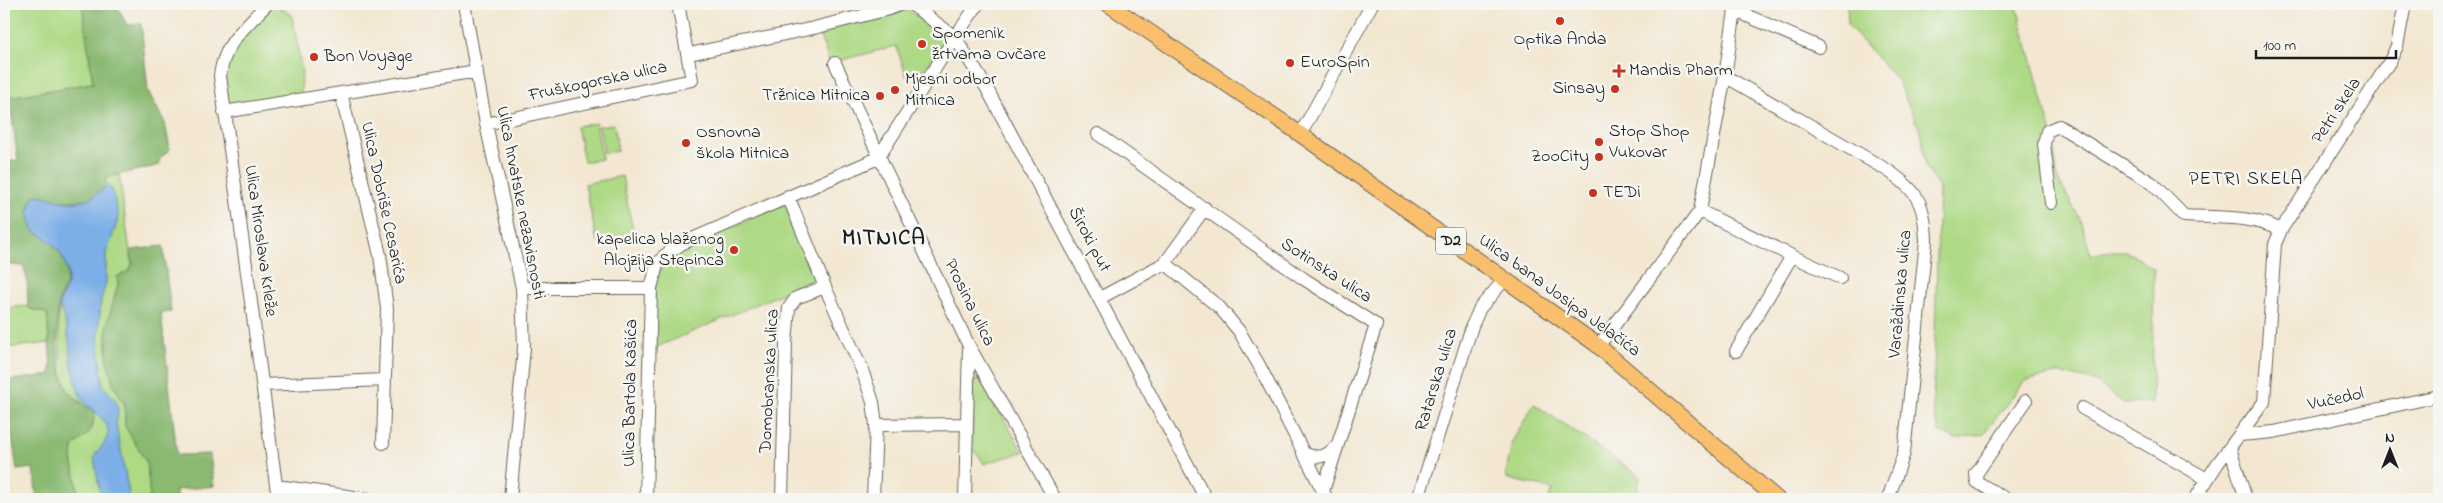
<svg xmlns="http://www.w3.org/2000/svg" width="2443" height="503" font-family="'Indie Flower',sans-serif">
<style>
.green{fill:#aed985;stroke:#657a50}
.forest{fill:#8ab972;stroke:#536a47}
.water{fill:#7baee7;stroke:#4c6582}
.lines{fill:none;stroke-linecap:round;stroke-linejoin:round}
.minor-casing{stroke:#67635b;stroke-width:14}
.major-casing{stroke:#67635b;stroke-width:17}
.minor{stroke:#fff;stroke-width:12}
.major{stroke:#f9bf6d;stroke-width:15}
.poi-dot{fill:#c8321e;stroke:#f6f6f2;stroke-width:2}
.labels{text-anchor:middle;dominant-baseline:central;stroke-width:5;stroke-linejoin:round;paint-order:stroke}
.shield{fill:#f6f6f2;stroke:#5d5d5c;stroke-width:1}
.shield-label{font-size:16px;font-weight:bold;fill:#1c1c1c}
.poi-label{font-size:18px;fill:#1c1c1c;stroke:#f6f6f2;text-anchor:start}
.street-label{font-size:18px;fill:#1c1c1c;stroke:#f6f6f2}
.neighbourhood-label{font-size:19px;letter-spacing:1px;fill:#1c1c1c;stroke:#f6f6f2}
.district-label{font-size:22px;font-weight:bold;letter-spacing:1px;fill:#1c1c1c;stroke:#f6f6f2}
</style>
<rect width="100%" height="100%" fill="#f6f6f2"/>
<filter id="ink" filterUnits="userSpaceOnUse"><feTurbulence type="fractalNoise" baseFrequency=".02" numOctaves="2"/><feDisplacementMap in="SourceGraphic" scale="10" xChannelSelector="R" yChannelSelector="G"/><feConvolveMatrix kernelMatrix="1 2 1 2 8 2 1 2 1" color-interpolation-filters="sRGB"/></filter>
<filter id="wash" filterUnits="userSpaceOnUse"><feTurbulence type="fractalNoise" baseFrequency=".0096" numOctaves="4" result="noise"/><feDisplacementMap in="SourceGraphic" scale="20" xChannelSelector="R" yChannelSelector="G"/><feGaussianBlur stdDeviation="1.12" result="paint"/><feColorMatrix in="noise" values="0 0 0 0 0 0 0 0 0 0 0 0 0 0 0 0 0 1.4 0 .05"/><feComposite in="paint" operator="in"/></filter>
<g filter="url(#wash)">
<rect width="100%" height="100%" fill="#f3e7d1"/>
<path class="green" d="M4 4H82L93 83 9 97 4 56Z
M274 4 292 15 302 71 301 94 232 104 228 102 224 70 239 40Z
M1847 4H2016L2053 138 2057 178 2080 219 2091 255C2122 247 2130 250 2154 270L2152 402 2125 404 2096 382 2060 373 2025 381 1983 434 1956 439 1939 432 1933 408 1939 188 1925 166 1922 135 1897 80 1848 25Z
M905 7 943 38 944 43 918 78 915 76 910 80 907 77 896 46 830 63 818 31Z
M596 123 602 159 584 162 577 126Z
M614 124 618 151 604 153 599 126Z
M119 175 132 265 129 272 117 277 118 284 107 325V360L114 386 125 405V426L147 463 150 499H79L72 458 73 446C87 433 94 434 94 413L68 391 61 370 58 319 61 296 68 279 63 257 56 246 60 201 93 199 108 177Z
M622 176 634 235 597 242 585 184Z
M785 203 816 279 652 349 655 281 667 257Z
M28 306 30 309 47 313 49 343 4 348V308Z
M981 379 1023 452 984 464 979 456 972 450 973 381Z
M1534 404 1640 476 1636 499H1549L1552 489 1505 478 1512 442Z"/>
<path class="forest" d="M82 4H116L127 25 141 24 148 91 165 123 170 149 159 160 160 165 108 177 105 181 107 185 93 199 85 201H60L52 197 33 230C52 241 69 255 67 280 67 287 62 291 60 297 55 319 55 371 68 391 73 400 86 405 94 412 94 434 87 433 73 447L72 458 79 499H37L33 468 17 470 4 381 50 375 51 369 47 313 30 309 28 306 27 278 23 266 4 264V162L18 160 9 97 93 83Z
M163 246 171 312 161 313 177 455 210 454 214 486 176 490 177 499H150L147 463 125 426V405L114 386 107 360V325L118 284 117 277 129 271 132 265V250Z"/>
<path class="water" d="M107 185 112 189 118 214 117 223 106 254V283L101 300 98 338 103 386 117 402 118 412 116 424 130 499H101L94 457C98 450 110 439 108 430 106 416 85 408 80 395 67 366 73 334 59 305 61 296 68 288 68 279 67 254 52 241 33 230L28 212 34 196C45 194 50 199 61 201 82 205 92 199 107 185Z"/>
</g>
<g filter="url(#ink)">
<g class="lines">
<defs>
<path id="minor" d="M267 4C245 28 224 42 220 76L278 499
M464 4 486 124 522 288 524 348 510 499
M978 4 955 37 986 87 1206 499
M1734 10 1819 47
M689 54 814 28 889 9 902 4
M835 63 969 346 1055 499
M1725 76 1887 170C1918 191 1925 204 1926 241L1904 453 1888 499
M341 93 380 255 387 309 383 443
M224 112 477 71
M486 124 692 80 678 4
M1098 134 1304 279 1376 325 1323 491
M1300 135 1372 4
M788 196 825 287 862 370 873 402 876 425 873 499
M2051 203 2044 144 2047 131 2059 126 2152 183 2184 216C2218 218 2250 215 2281 230
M1700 211 1792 256 1736 351
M1792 256 1840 278
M1165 263 1220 308 1239 331 1259 365 1327 499
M522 288H651
M1100 298 1165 263 1205 208
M1596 344 1604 339 1700 211 1725 76 1736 4
M263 385 385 380
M2082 408 2207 479
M876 425 967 424
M2240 435 2274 432 2439 396
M2230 448 2246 499
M1303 453C1317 459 1326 458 1336 446
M277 486 368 499
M646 499 651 288 657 265 664 256 681 244 878 158 955 37 911 4
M782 499 786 343 789 308 796 298 825 287
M965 499 969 346
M1418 499 1472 326 1480 308 1505 279
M2006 499 1977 482 1976 474 2026 401
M2195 499 2218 463 2264 402 2275 244 2281 230 2390 61 2397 46 2405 4"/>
<path id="major" d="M1108 4 1283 122 1596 344 1777 499"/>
</defs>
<use href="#minor" class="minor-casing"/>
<use href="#major" class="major-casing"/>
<use href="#minor" class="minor"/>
<use href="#major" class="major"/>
</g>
</g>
<g class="poi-dot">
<circle cx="1560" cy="21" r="5"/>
<circle cx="922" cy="44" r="5"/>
<circle cx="314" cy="57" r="5"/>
<circle cx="1290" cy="63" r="5"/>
<path d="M1616.5 63.5h5v5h5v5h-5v5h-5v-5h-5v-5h5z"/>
<circle cx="1615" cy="89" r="5"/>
<circle cx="895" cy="90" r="5"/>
<circle cx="880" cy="96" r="5"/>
<circle cx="1599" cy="142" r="5"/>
<circle cx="686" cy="143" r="5"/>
<circle cx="1599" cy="157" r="5"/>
<circle cx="1593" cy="193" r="5"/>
<circle cx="734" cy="250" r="5"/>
</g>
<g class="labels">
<rect class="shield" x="1436" y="227.5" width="30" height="27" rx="4"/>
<g class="shield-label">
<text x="1451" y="241">D2</text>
</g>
<g class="poi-label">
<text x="932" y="34">Spomenik<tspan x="932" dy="21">žrtvama Ovčare</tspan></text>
<text x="1560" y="40" text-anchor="middle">Optika Anda</text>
<text x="324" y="57">Bon Voyage</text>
<text x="1300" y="63">EuroSpin</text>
<text x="1629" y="71">Mandis Pharm</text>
<text x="905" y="80">Mjesni odbor<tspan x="905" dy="21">Mitnica</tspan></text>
<text x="1605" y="89" text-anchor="end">Sinsay</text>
<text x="870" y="96" text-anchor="end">Tržnica Mitnica</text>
<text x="1609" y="132">Stop Shop<tspan x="1609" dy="21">Vukovar</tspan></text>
<text x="696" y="133">Osnovna<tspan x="696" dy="21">škola Mitnica</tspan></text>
<text x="1589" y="157" text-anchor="end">ZooCity</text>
<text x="1603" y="193">TEDi</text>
<text x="724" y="240" text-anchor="end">kapelica blaženog<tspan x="724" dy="21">Alojzija Stepinca</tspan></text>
</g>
<g class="street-label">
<text transform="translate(598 82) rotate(-12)">Fruškogorska ulica</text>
<text transform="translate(2337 111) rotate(-57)">Petri skela</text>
<text transform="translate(383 203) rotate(78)">Ulica Dobriše Cesarića</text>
<text transform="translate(520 203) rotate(79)">Ulica hrvatske nezavisnosti</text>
<text transform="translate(1089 240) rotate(62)">Široki put</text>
<text transform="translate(260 241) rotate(82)">Ulica Miroslava Krleže</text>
<text transform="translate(1326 271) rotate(33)">Sotinska ulica</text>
<text transform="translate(1901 294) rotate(-85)">Varaždinska ulica</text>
<text transform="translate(1559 296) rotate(36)">Ulica bana Josipa Jelačića</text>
<text transform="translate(969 303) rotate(64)">Prosina ulica</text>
<text transform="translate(1437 380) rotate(-73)">Ratarska ulica</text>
<text transform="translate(770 381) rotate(-87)">Domobranska ulica</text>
<text transform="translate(631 393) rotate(-89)">Ulica Bartola Kašića</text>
<text transform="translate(2336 400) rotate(-12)">Vučedol</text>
</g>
<g class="neighbourhood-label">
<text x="2246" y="179">PETRI SKELA</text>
</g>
<g class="district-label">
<text x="884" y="239">MITNICA</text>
</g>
</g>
<rect width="2443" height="503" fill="none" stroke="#f6f6f2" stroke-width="20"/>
<g transform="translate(2390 450)" stroke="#f6f6f2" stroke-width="4" paint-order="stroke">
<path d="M0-4L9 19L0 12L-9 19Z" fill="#1c1c1c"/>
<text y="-8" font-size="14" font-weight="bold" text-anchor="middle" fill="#1c1c1c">N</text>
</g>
<path d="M2256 50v8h140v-8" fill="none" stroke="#1c1c1c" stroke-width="2.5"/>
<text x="2263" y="50" font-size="15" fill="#1c1c1c" stroke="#f6f6f2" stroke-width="4" paint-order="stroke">100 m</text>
</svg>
